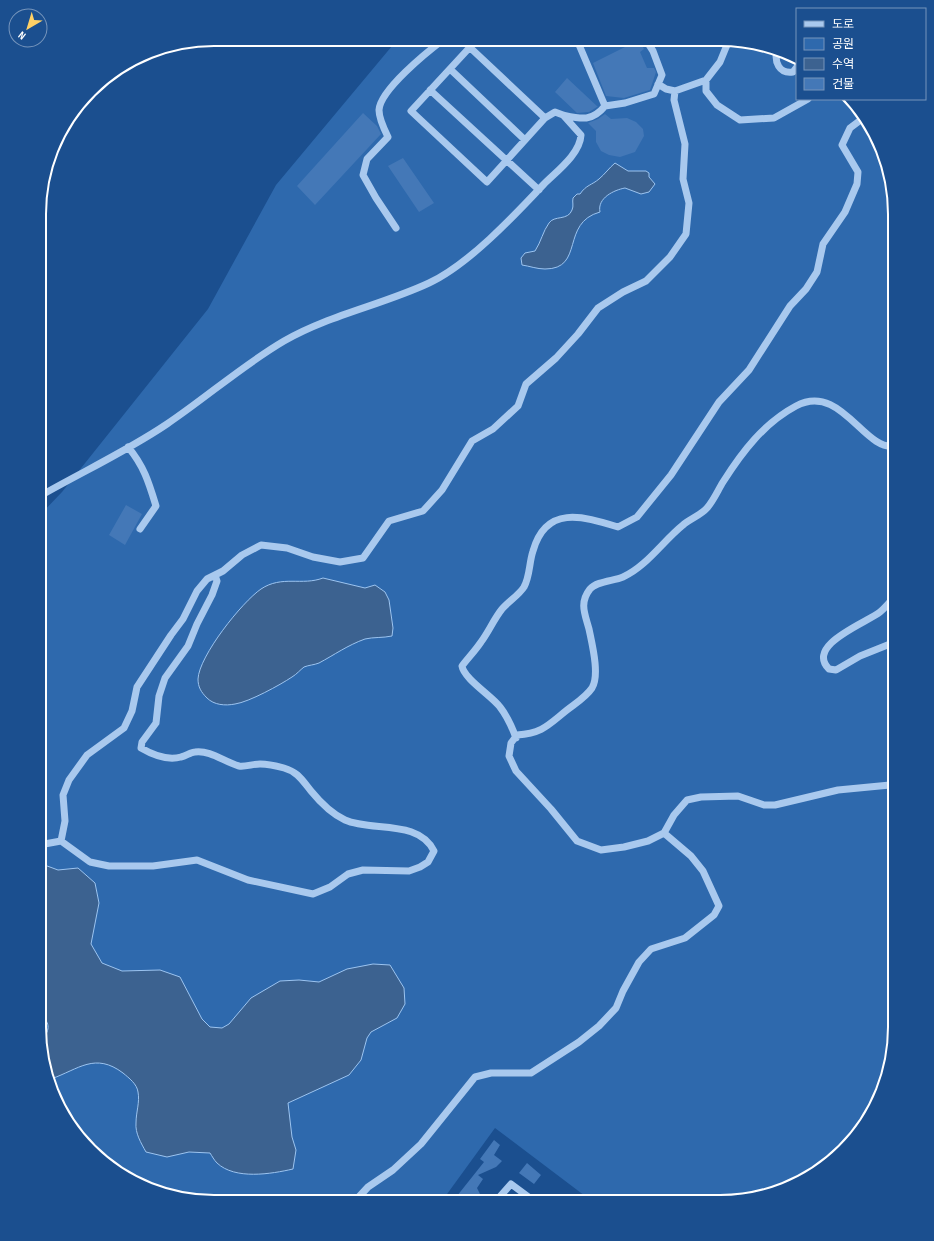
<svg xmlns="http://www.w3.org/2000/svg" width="934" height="1241" font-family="'Sofia Sans Condensed','Noto Sans KR',sans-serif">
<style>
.green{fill:#2e69ad}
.water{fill:#3c6290;stroke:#9cc4f0}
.building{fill:#4478b7}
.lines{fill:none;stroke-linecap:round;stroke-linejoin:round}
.minor{stroke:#a9c9ee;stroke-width:7}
.rim{fill:none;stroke:#fff;stroke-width:2}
</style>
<rect width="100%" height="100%" fill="#1b4f8f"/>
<path class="green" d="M397 40 743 41 787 52 797 58V99H846L877 137 895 214V1038L886 1083 866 1124 835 1158 797 1184 720 1202H593L495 1128 442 1201H192L117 1172 83 1142 57 1104 39 1027 40 515 62 492 208 309 276 185Z"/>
<path class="water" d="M615 163 628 171H646L649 173V177L655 184 649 192 641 194 625 188C614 190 597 198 600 212 560 223 585 269 545 269 537 269 529 266 522 265L521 258 525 253 535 251C541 242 543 231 549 223 554 215 568 221 572 210 574 206 572 202 573 198L577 194H580C586 185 592 185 599 179 605 174 609 168 615 163Z
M323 578 365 588 375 585 385 592 389 600 393 628 392 636C383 638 373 637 365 639 348 645 334 655 319 663 314 665 309 665 304 667 300 670 297 674 292 677 280 685 249 702 235 704 225 706 214 705 207 698 201 692 198 687 198 679 199 656 242 602 261 589 282 575 302 586 323 578Z
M39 863 58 870 78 868 95 883 99 903 91 944 102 963 122 971 160 970 180 977 202 1019 210 1027 222 1028 229 1024 251 998 280 981 299 980 319 982 347 969 373 964 390 965 404 988 405 1004 397 1018 371 1032 367 1038 361 1060 349 1075 288 1103 292 1137 296 1150 293 1169C271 1174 235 1180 217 1163 214 1160 212 1156 210 1153L189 1152 167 1157 146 1152C141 1143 135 1133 136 1123 136 1112 140 1102 138 1092 137 1084 129 1078 123 1073 95 1052 79 1069 51 1079L42 1039C51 1030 50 1021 39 1014Z"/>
<path class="building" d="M639 40 644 49 640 52 647 68H654L656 72 650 90 624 98 606 96 593 63Z
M567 78 598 107H597L589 112 577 113 555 92Z
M363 113 377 126 381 134 315 205 297 186Z
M605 114 611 119 627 118 636 122 643 129 644 136 635 152 620 157 609 155 601 151 596 142V131L588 123 598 119Z
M403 158 434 203 419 212 388 166Z
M126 505 142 514 125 545 109 535Z
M494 1140 500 1145 494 1155 502 1161 496 1167 478 1175 483 1179 477 1188 481 1196 477 1200 453 1201 484 1162 480 1159Z
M527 1163 541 1175 534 1184 519 1173Z"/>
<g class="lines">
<path class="minor" d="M462 40 545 118
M577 40 605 106
M777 50C774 62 779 74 793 72L797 67
M450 69 525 140
M706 80V91L717 105 740 120 774 118 808 99
M658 84 666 89 675 91 706 80 720 62 729 40
M430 90 539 190
M563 115C581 119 592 122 605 106L625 103 654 94 662 75 653 51 646 40
M396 228 376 198 363 175 367 159 388 137C384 129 379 119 379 110 380 90 427 52 443 40
M128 447C144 466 149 483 156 506L140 529
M40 496C82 472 127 451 167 424 207 397 243 365 284 341 329 315 382 305 429 283 468 265 514 216 544 184 557 171 580 154 581 135L563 115 555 112 545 118 487 182 411 111 471 46
M895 642 860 656 836 670 829 669C805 645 866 623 880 612 885 608 890 602 895 596
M516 738C512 727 507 716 500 707 492 696 464 679 462 666 468 658 475 651 481 642 489 631 494 619 502 609 509 601 519 595 524 587 530 576 529 563 533 551 546 505 582 516 618 527L637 517 671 475 719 402 749 370 790 306 806 289 817 272 823 244 845 212 857 184 858 172 842 145 850 128 862 119
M664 833 674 815 687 800 701 797 738 796 764 805H775L838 790 890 785 895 783
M61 841 90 862 109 866H153L197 860 248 880 313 894 330 887 348 874 363 870 409 871 420 867 428 862 434 851C418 819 372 832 345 820 332 814 320 802 311 791 302 780 298 772 284 768 277 766 267 764 260 764 253 764 245 767 239 766 224 762 211 750 195 752 191 752 186 756 181 757 167 761 153 755 141 748L142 742 156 723 159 696 165 678 188 646 197 624 212 595 217 581 215 575
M39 845 61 841 65 821 63 795 69 780 87 755 124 728 132 711 137 687 171 635 183 619 197 591 207 579 223 571 242 555 261 545 287 548 313 557 340 562 363 558 389 521 423 511 442 490 472 441 493 429 518 406 526 384 556 358 578 334 598 308 623 292 646 281 670 257 686 234 689 203 683 179 685 144 674 100 675 91
M355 1201 368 1187 393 1170 421 1144 475 1077 491 1073H531L579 1042 599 1026 616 1008 623 991 639 962 651 949 685 938 714 915 719 906 703 871 691 856 664 833 648 841 624 847 601 850 577 841 551 809 516 771 509 756 511 743 517 735C543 733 548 725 567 710 576 703 586 697 592 688 600 675 592 644 589 629 585 614 579 603 590 589 597 581 614 581 623 577 647 566 663 541 683 525 690 519 701 515 707 508 714 500 718 490 723 482 742 452 764 423 796 406 841 382 864 452 895 446
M496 1201 511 1184 534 1201"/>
</g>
<path d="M0 0H934V1241H0ZM214 46H720A168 168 0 0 1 888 214V1027A168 168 0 0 1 720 1195H214A168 168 0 0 1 46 1027V214A168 168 0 0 1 214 46Z" fill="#1b4f8f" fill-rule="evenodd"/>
<path class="rim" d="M214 46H720A168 168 0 0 1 888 214V1027A168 168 0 0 1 720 1195H214A168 168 0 0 1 46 1027V214A168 168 0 0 1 214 46Z"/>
<rect x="796" y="8" width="130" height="92" fill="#1b4f8f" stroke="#7695bc"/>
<rect x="804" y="21" width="20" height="6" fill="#a9c9ee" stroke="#7695bc"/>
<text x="832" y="28" font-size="12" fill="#ffffff">도로</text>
<rect x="804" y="38" width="20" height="12" fill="#2e69ad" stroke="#7695bc"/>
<text x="832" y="48" font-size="12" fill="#ffffff">공원</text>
<rect x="804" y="58" width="20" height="12" fill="#3c6290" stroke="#7695bc"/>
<text x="832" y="68" font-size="12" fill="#ffffff">수역</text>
<rect x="804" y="78" width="20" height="12" fill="#4478b7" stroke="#7695bc"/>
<text x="832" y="88" font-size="12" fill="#ffffff">건물</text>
<g transform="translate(28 28) rotate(218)"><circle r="19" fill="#1b4f8f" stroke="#7695bc"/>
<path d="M0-3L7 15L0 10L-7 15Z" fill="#ffd166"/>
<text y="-6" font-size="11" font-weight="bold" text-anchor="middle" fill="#ffffff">N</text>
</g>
</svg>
